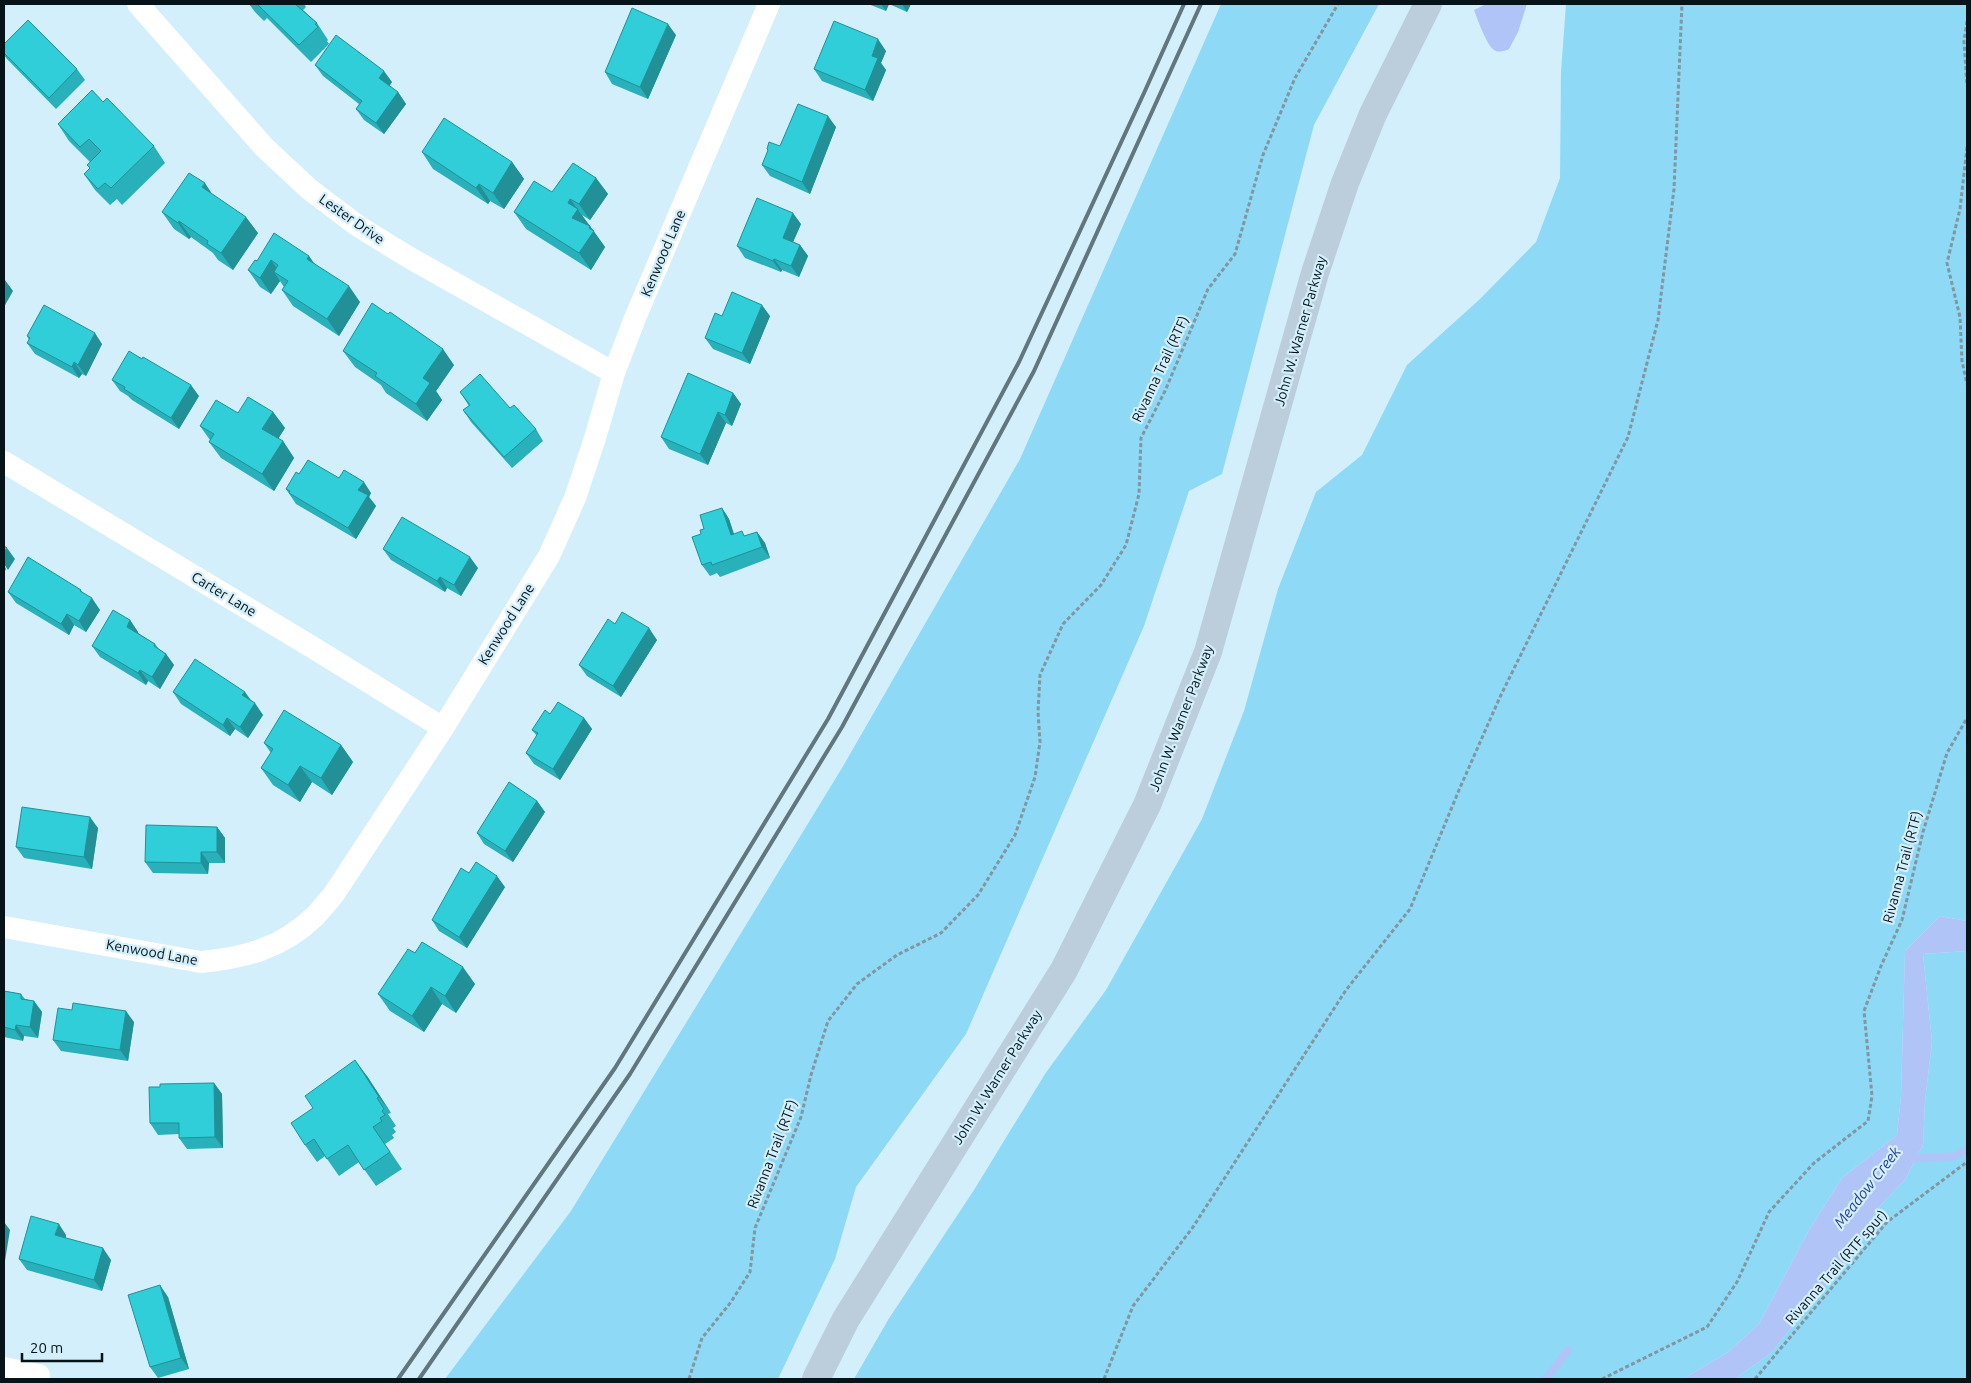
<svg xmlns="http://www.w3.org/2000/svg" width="1971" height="1383" font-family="Ubuntu,sans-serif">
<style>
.green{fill:#8ed9f6}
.water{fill:#b0c4f7}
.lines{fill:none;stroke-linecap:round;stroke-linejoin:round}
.stream{stroke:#b0c4f7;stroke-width:8}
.path{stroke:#8096a0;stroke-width:3;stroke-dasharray:4 2.5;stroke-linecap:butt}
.minor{stroke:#fff;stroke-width:22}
.secondary{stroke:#bccedc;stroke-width:28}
.rail{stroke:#62767e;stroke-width:4}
.wall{fill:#28b1ba}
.shaded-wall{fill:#219097}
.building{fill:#2fced8;stroke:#219097}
.labels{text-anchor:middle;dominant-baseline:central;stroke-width:4.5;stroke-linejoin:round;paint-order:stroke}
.street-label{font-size:14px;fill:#061318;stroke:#d2effb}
.water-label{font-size:15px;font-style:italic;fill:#263e9a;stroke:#d2effb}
</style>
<rect width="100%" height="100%" fill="#d2effb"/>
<path class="green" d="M1221 4H1379L1314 125 1222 474 1189 491 1144 626 966 1034 856 1187 835 1259 778 1379H445L571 1211 842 768 1020 459Z
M1566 4H1967V921L1940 916 1905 951 1901 1096 1897 1135 1842 1178 1809 1230 1759 1324 1728 1352 1683 1379H854L888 1320 974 1190 1045 1074 1106 990 1202 819 1244 711 1278 589 1316 492 1362 455 1407 365 1480 299 1536 242 1560 178 1561 72Z
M1967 951V1379H1735L1771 1353 1808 1307 1844 1262 1878 1208 1905 1180 1923 1145 1925 1101 1932 1042 1923 954Z"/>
<path class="water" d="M1486 4H1527L1518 32 1509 49C1504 51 1499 53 1494 50 1486 44 1478 20 1474 10Z
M1940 916 1967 921V951L1923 954 1932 1042 1925 1101 1923 1145 1905 1180 1878 1208 1844 1262 1771 1353 1735 1379H1683L1728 1352 1759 1324 1809 1230 1842 1178 1897 1135 1901 1096 1905 951Z"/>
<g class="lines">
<path class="stream" d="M1906 1159 1956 1156 1967 1149
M1546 1379 1568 1350"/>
<path class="path" d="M1967 21 1964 41 1967 86
M1967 147 1960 209 1947 263 1960 317 1962 361 1967 384
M689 1379 702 1338 731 1302 750 1272 755 1228 801 1117 811 1075 828 1021 857 984 897 955 941 933 978 895 1015 835 1035 777 1040 742 1038 712 1040 675 1063 624 1101 585 1126 545 1139 494 1141 438 1165 391 1208 289 1235 254 1263 155 1295 78 1338 4
M1104 1379 1133 1306 1193 1227 1346 990 1410 909 1459 790 1500 697 1628 437 1658 320 1674 189 1682 4
M1602 1379 1707 1327 1737 1282 1769 1212 1814 1163 1868 1121 1872 1096 1864 1011 1881 966 1902 920 1923 832 1947 753 1967 718
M1755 1379 1887 1222 1967 1162"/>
<path class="minor" d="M138 4 264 147 309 189 358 226 410 258 614 373
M4 462 312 647 443 728
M4 927 201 962C244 958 282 948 314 917 321 910 327 902 334 894L443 728 549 556 575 498 595 438 614 373 635 318 769 4
M4 1368 39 1375"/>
<path class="secondary" d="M816 1379 846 1319 1064 970 1147 805 1208 652 1315 273 1345 183 1373 114 1428 4"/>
<path class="rail" d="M398 1379 615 1068 828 719 1019 362 1144 93 1184 4
M419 1379 630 1074 842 727 1034 371 1201 4"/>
</g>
<path class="wall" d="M249 4H304L306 7 303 10 317 23 328 40 327 41 329 44 311 62 267 18 264 21 255 12Z
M868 4H911L907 12 889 4 886 11Z
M676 35 648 99 612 84 605 72Z
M4 44 77 69 85 80 56 109 7 59 4 55Z
M886 51 881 63 886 70 873 101 822 81 814 69Z
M315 65 392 82 389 86 398 92 406 104 384 134 364 120 356 109 359 104 323 76Z
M103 102 154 146 165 163 122 205 117 199 110 205 95 190 84 174 90 168 87 165 90 162 69 141 58 124Z
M836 127 810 194 770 176 762 165 768 151 767 149 780 146Z
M422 152 512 162 524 179 504 209 490 201 488 204 433 169Z
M596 178 608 194 590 220 582 215 605 247 591 270 526 229 514 212 552 192Z
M211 193 258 233 233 270 218 260 213 253 191 237 189 239 174 229 162 212Z
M801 224 793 242 800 245 808 256 799 277 782 270 781 272 745 258 737 246Z
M309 256 314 263 360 302 339 336 293 306 282 290 284 287 280 281 271 294 260 287 248 270 257 261Z
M722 316H770L750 364 713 349 705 338Z
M27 336 102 344 86 376 82 374 79 378 35 354 27 343 29 340Z
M343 351 454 365 436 391 442 400 427 421 386 393 381 385 355 367Z
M112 380 199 396 179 429 132 400 128 396 120 391Z
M460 392 510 408 536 429 543 441 512 468 471 422 463 410 469 406Z
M733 393 741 404 732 426 726 423 708 465 669 449 661 437Z
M273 412 285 428 278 439 283 441 294 458 274 491 221 458 209 442 210 440 200 426 238 413Z
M299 474 339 478 371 493 369 497 376 506 356 539 296 504 286 489Z
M722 508 729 519 734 534 745 536 757 532 765 543 770 558 720 577 717 573 710 576 702 565 704 529Z
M383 549 478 568 461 596 447 588 445 592 391 560Z
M81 590 84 594 100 610 86 632 74 625 69 635 16 603 8 592Z
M130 620 138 632V633L155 644 159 649 166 654 174 665 160 689 148 681 146 685 100 657 92 646Z
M615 624 657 640 621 697 587 676 579 665Z
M173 692H245L251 700 263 715 248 738 235 729 230 736 181 704Z
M550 714 584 718 592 729 560 780 534 764 526 753 537 736 532 730Z
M264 743 341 745 353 762 332 795 312 782 300 802 273 785 261 768 271 753Z
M537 801 545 812 513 862 484 844 477 833Z
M217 827 225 838V863H209L208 874 153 873 145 862Z
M98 828 92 869 24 858 16 847Z
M469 873 505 887 467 948 439 931 432 920Z
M415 953 475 984 456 1013 442 1004 424 1032 390 1011 378 994Z
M4 991 21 994 25 999 34 1001 42 1012 38 1038 24 1036 23 1041 4 1037Z
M72 1010 134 1022 128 1061 61 1051 53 1040Z
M367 1076 391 1113 388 1114 396 1126 393 1128 396 1132 392 1135 394 1138 385 1144 402 1169 376 1186 359 1162 339 1176 325 1156 317 1162 305 1145Z
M214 1083 222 1094 223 1148 187 1149 179 1138V1134L158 1135 150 1123 160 1087Z
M66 1235V1238L111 1260 102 1291 27 1270 19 1259Z
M168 1297 189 1369 158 1378 150 1367Z"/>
<path class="shaded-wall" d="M881 4H889L886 11Z
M902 4H911L907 12Z
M668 24 676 35 648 99 640 87Z
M878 39 886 51 881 63 886 70 873 101 865 90 872 56Z
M384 71 392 82 387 89 379 78Z
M398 92 406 104 384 134 376 123Z
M828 116 836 127 810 194 802 182Z
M512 162 524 179 504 209 493 193Z
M596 178 608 194 590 220 579 204Z
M205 183 216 200 202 187Z
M479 184 490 201 488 204 476 188Z
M570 199 589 225 584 234 572 218 568 203Z
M793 213 801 224 790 249 783 238Z
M246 217 258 233 233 270 221 253Z
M179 221 191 237 189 239 178 223Z
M590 226 605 247 591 270 579 253Z
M800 245 808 256 799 277 791 266Z
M309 256 320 273 307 259Z
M774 259 782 270 781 272 773 261Z
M271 260 282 276 274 272 280 281 271 294 260 278Z
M5 280 13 291 4 307V282Z
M349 286 360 302 339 336 327 319Z
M762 305 770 316 750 364 742 353Z
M95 333 102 344 86 376 78 365Z
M443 349 454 365 436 391 442 400 427 421 416 404 423 378Z
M74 362 82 374 79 378 72 367Z
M191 385 199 396 179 429 171 418Z
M733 393 741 404 732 426 725 415Z
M273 412 285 428 274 445 262 429Z
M718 412 726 423 708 465 700 454Z
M283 441 294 458 274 491 262 474Z
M364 482 371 493 369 497 376 506 356 539 348 528 358 490Z
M722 508 729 519 738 547 731 535Z
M757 532 765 543 770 558 762 547Z
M7 548 15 559 8 570 4 564V553Z
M470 557 478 568 461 596 454 585Z
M4 565 6 569 4 573Z
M440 577 447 588 445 592 437 581Z
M92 598 100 610 86 632 79 621Z
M67 614 74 625 69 635 61 624Z
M130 620 138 632 135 638 127 627Z
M649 628 657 640 621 697 613 686Z
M166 654 174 665 160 689 152 677Z
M140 670 148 681 146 685 138 673Z
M245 692 252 703 242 695Z
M255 703 263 715 248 738 240 727Z
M227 718 235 729 230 736 223 725Z
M584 718 592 729 560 780 553 769Z
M341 745 353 762 332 795 321 778Z
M300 766 312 782 300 802 288 785Z
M537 801 545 812 513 862 505 851Z
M90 817 98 828 92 869 84 857Z
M217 827 225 838V863L217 852Z
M201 852 209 863 208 874 201 863Z
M497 876 505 887 467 948 459 937Z
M463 967 475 984 456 1013 445 996Z
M431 987 442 1004 424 1032 412 1016Z
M34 1001 42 1012 38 1038 30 1027Z
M126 1011 134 1022 128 1061 120 1050Z
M16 1025 24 1036 23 1041 15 1030Z
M355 1060 367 1076 391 1113 379 1097Z
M214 1083 222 1094 223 1148 215 1137Z
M4 1222 10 1230 4 1267Z
M59 1224 66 1235 63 1246 55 1235Z
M103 1248 111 1260 102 1291 94 1280Z
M160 1285 168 1297 189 1369 181 1358Z"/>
<path class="building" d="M257 4H295L317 23 315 24 318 27 299 45Z
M632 8 668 24 640 87 605 72Z
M28 20 77 69 49 98 4 53V44Z
M834 21 878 39 872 56 878 58 865 90 814 69Z
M336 35 384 71 379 78 398 92 376 123 356 109 362 101 315 65Z
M92 90 103 102 107 98 154 146 111 188 105 183 98 189 84 174 90 168 87 165 101 151 89 139 80 147 58 124Z
M798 104 828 116 802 182 762 165 768 150 767 149 769 142 780 146Z
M444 118 512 162 493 193 479 184 476 188 422 152Z
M573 163 596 178 579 204 570 199 568 203 578 209 572 218 590 226 589 228 594 231 579 253 514 212 534 181 552 192Z
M189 173 205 183 202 187 246 217 221 253 207 244 208 241 179 221 178 223 162 212Z
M757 198 793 213 783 238 800 245 791 266 774 259 773 261 737 246Z
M274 233 309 256 307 259 349 286 327 319 282 290 288 281 274 272 278 265 271 260 260 278 248 270 255 260 257 261Z
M732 292 762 305 742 353 705 338 715 313 722 316Z
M372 303 388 314 390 312 443 349 423 378 430 383 416 404 375 376 377 373 343 351Z
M44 305 95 333 78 365 74 362 72 367 27 343 30 338 27 336Z
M129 351 142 359 143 357 191 385 171 418 124 389 125 387 112 380Z
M688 373 733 393 725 415 718 412 700 454 661 437Z
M480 374 510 408 514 405 536 429 504 457 463 410 470 405 460 392Z
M248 397 273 412 262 429 283 441 262 474 209 442 214 434 200 426 216 400 238 413Z
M308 460 339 478 344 470 364 482 358 490 368 495 348 528 289 493 290 491 286 489 296 472 299 474Z
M722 508 731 535 742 531 744 536 757 532 762 547 712 565 711 562 702 565 692 537 701 534 700 530 704 529 700 515Z
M402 517 470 557 454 585 440 577 437 581 383 549Z
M4 546 7 548 4 553Z
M28 557 81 590 80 591 92 598 79 621 67 614 61 624 8 592Z
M113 610 130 620 127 627 155 644 154 646 166 654 152 677 140 670 138 673 92 646Z
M622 612 649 628 613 686 579 665 608 619 615 624Z
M195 659 245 692 242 695 255 703 240 727 227 718 223 725 173 692Z
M558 702 584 718 553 769 526 753 538 733 532 730 545 710 550 714Z
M284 710 341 745 321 778 300 766 288 785 261 768 273 749 264 743Z
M509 782 537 801 505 851 477 833Z
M22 807 90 817 84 857 16 847Z
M146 825 217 827V852H201V863L145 862Z
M476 862 497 876 459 937 432 920 461 868 469 873Z
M422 942 463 967 445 996 431 987 412 1016 378 994 408 949 415 953Z
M4 991 21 994V999L34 1001 30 1027 16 1025 15 1030 4 1027Z
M73 1003 126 1011 120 1050 53 1040 58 1008 72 1010Z
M355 1060 379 1097 377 1098 384 1109 382 1111 385 1115 380 1118 382 1121 373 1127 390 1152 364 1170 348 1145 327 1159 314 1139 305 1145 291 1123 313 1108 305 1096Z
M214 1083 215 1137 179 1138V1123H150L149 1087H160V1084Z
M31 1216 59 1224 55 1235 103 1248 94 1280 19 1259Z
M160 1285 181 1358 150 1367 128 1295Z"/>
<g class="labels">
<g class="street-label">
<text transform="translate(352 219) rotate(35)">Lester Drive</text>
<text transform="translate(663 253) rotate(-67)">Kenwood Lane</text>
<text transform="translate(1300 331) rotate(-74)">John W. Warner Parkway</text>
<text transform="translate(1160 369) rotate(-65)">Rivanna Trail (RTF)</text>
<text transform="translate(224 594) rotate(31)">Carter Lane</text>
<text transform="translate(506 624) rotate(-58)">Kenwood Lane</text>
<text transform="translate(1181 718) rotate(-69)">John W. Warner Parkway</text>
<text transform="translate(1902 867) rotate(-75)">Rivanna Trail (RTF)</text>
<text transform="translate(152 952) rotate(10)">Kenwood Lane</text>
<text transform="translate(997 1077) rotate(-58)">John W. Warner Parkway</text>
<text transform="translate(772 1154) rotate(-69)">Rivanna Trail (RTF)</text>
<text transform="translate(1836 1267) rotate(-49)">Rivanna Trail (RTF spur)</text>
</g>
<g class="water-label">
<text transform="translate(1867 1187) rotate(-52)">Meadow Creek</text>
</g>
</g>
<rect width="1971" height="1383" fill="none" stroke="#061318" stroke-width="10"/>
<path d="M22 1353v8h80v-8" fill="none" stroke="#061318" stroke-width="2.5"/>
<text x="30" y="1353" font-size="15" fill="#061318" stroke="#d2effb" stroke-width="4" paint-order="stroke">20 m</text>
</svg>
